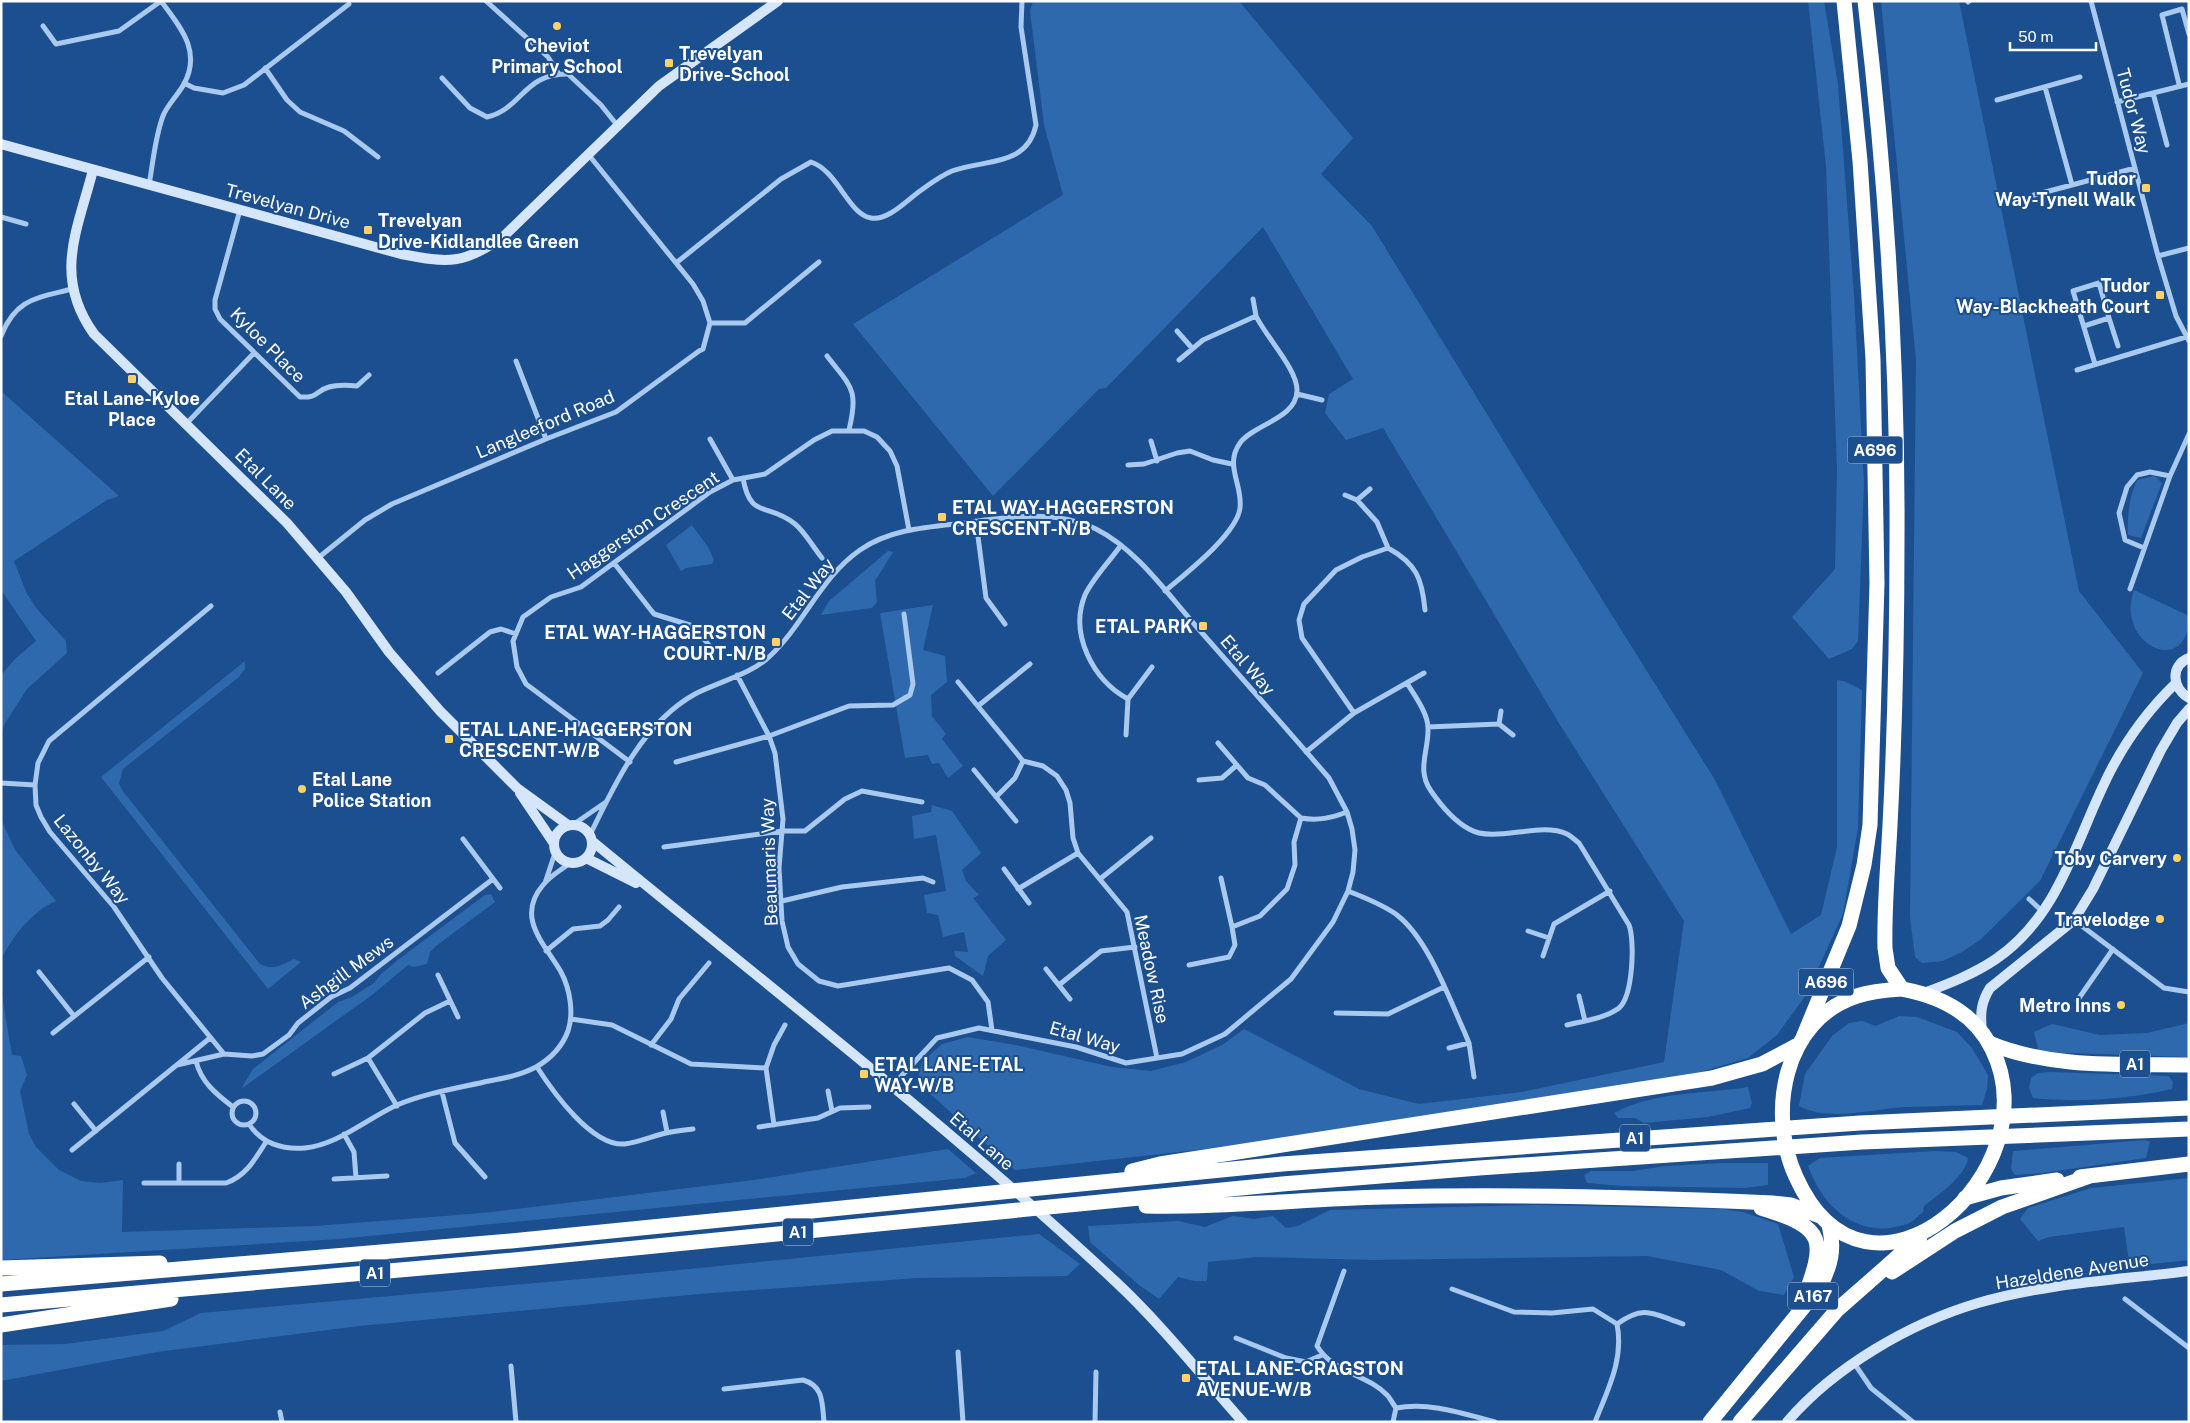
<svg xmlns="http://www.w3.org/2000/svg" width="2190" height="1423" font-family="'Public Sans',sans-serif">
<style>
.green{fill:#2e69ad}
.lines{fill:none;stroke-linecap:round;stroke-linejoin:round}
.street{stroke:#a9c9ee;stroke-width:5}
.secondary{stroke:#d6e6fa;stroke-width:10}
.highway{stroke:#fff;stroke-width:15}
.poi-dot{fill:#ffd166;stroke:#1b4f8f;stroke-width:2}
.labels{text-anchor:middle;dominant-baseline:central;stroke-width:4;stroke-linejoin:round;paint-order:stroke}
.shield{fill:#1b4f8f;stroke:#bbcadd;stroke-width:1}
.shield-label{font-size:16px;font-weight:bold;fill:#fff}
.poi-label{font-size:18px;font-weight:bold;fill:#fff;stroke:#1b4f8f;text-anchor:start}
.street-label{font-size:18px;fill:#fff;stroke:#1b4f8f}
</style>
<rect width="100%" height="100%" fill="#1b4f8f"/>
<path class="green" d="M1033 1H1239L1353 138 1321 174 1372 226 1523 473 1715 780 1791 934 1821 915 1837 847V680L1844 681 1862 690 1858 828 1843 914 1806 995 1777 1035 1748 1058 1700 1072 1556 1098 1206 1149 1015 1170 917 1082 922 1062 942 1044 968 1037 1016 1045 1112 1067 1151 1071 1186 1062 1222 1045 1244 1029 1359 1089 1419 1104 1522 1092 1664 1062 1684 921 1557 720 1383 428 1346 440 1325 413 1329 394 1353 379 1263 227 1106 388 1099 389 993 496 853 324 1063 195 1044 125 1030 11Z
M1808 1H1824L1838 84 1854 295 1864 483 1858 641 1852 649 1829 659 1792 617 1835 569 1837 469 1826 166Z
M1881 1H1959L2079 591 2143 673 2040 881 1980 940 1962 952 1943 961 1922 963 1915 957 1910 917 1916 360Z
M1 391 119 496 107 500 14 561 27 594 37 609 66 641 67 653 27 689 4 725 1 736V675L15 659 36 641 1 590Z
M2155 476 2162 483 2141 538 2128 535C2127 515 2129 499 2137 480Z
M692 525 708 547 714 560 712 564 686 568 681 571 666 545Z
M888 551 893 552 875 581 877 602 872 608 821 615 829 601Z
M2134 590 2189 616C2189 679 2114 645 2134 590Z
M933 605 923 650 945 656 947 682 931 695 932 716 946 734 942 739 963 766 948 778 939 763 932 764 928 755 905 758 880 613Z
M245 661V669L239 677 123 769 119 783 122 790 260 964C273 971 282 965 294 959L301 962 268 989 101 777Z
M932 805 952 811 981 853 962 870 966 881 979 895 973 898 1006 940 988 956 983 976 955 956 954 951 968 952 964 932 943 937 938 915 927 913 924 895 946 891 936 835 914 839 912 816 931 812Z
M1 819 15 850 56 901C31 912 12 937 1 960Z
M491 894 495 902 436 946 430 952 427 964 414 967 408 965 372 995 241 1089 253 1069 338 1002 352 997 374 983 380 975 399 959 485 895Z
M1 990 12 1055 21 1056 27 1075 20 1091 29 1134 36 1147 59 1170 81 1181 101 1183 123 1180 122 1232 315 1226 483 1213 754 1180 948 1149 976 1173 965 1178 339 1239 1 1260Z
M1899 1016 1917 1017 1957 1032 1972 1048 1988 1075 1987 1089 1982 1105C1956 1106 1930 1106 1905 1107 1872 1109 1829 1122 1799 1106L1805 1074 1832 1036 1849 1023 1862 1021 1876 1026Z
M2189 1023V1057L2039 1052 2034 1032 2052 1024 2100 1035 2147 1033Z
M2051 1072 2169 1076 2173 1082 2172 1089C2128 1099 2078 1103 2033 1098L2029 1088 2031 1078 2038 1073Z
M1748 1087 1752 1103 1750 1108 1708 1117 1644 1123 1635 1118H1618L1614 1113C1654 1091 1705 1094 1748 1087Z
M2145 1140 2150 1142 2146 1158 2043 1173 2015 1175 2011 1169 2013 1151Z
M1935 1151 1956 1152 1968 1158C1966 1176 1937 1196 1924 1206L1923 1212C1918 1216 1911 1224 1904 1225 1858 1239 1823 1208 1808 1166L1820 1158Z
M1722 1163H1768V1185L1745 1188 1621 1186 1587 1183 1584 1175 1591 1171H1632L1666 1166Z
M2189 1178V1260L2133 1266 2128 1255 2124 1227 2049 1237 2038 1241 2020 1219 2028 1208 2091 1188Z
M1536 1205 1722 1209 1743 1212 1778 1224 1794 1277 1784 1295 1759 1291 1721 1270 1647 1256 1372 1260 1258 1257 1208 1262 1207 1281H1194L1178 1277 1159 1299 1139 1285 1090 1242 1088 1226 1178 1221 1205 1227 1233 1216 1254 1219 1273 1216 1286 1228 1298 1226 1330 1210Z
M1039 1234 1080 1264 1067 1276 917 1278 699 1294 359 1326 157 1352 1 1381V1345L65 1344 163 1331 201 1313 659 1272Z"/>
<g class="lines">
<path class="street" d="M486 1 548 57 559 74
M2091 1 2158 256 2176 316 2189 341
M1968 2 1969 1
M43 26 56 44 119 31 161 1
M265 68 287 100 300 112 344 131 378 157
M442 78 470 108 487 117C522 109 524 73 568 74L601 105 617 125
M184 83 194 88 223 93 244 85 349 4
M2179 84 2162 15 2182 9 2189 34
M2045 87 2072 185 2135 168
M2153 93 2167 145
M1997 100 2080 77
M2117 102 2189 84
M149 185C153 163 155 137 163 116 167 105 178 95 184 84 202 51 180 27 161 1
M2034 195 2072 185
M240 210 215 300V309L220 319 300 397C319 398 315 391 329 387 339 384 348 385 357 386L369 375
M1 217 26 224
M2158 256 2189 248
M676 263 781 179 811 162C838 171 848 214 871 218 888 221 907 200 920 191 930 184 940 176 952 171 985 159 1027 167 1036 125L1021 27 1022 1
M1253 299 1256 316
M2109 318 2118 346
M710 323H745L819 262
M2084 326 2109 318 2099 283 2073 291 2095 364
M1177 331 1192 348
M1 336C16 298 37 298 72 289
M827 356C851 387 859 389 849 430
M516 361 546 439
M2077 370 2186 337
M1297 394 1322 400
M187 423 254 353
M710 439 733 480
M1151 441 1157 461
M1128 465 1144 464 1177 453 1190 451 1213 460 1232 464
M743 478C750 520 768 502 795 524 805 532 813 547 822 558
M1345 495 1357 500 1370 489
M1357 500 1377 522 1388 548
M976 521 986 598 1005 624
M1121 545C1110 561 1093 578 1085 595 1069 634 1093 680 1128 699L1152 667
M2144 548 2125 540 2119 513 2127 487 2137 475 2150 472 2170 476
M318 558 365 520 392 504 546 439 616 412 699 351 703 349 710 323 703 301 693 284 588 154
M614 563 654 614 693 626 713 650
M2130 589 2170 476 2189 434
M1165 591C1185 574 1237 534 1240 508 1243 485 1224 465 1240 443 1254 424 1296 419 1297 391 1298 370 1266 337 1256 316L1203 340 1179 360
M211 606 49 741 38 763 35 785 36 805 41 817 50 832 114 907 162 978 224 1054
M438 673 490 632 501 629 516 634
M737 675 769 736 775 753 783 819 779 868 782 921 788 947 798 964 819 981 838 986 949 968 972 980 988 1002 992 1030
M958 682 1023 761 1043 766 1057 776 1066 790 1070 803 1073 838 1078 853 1127 912 1157 1058
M1407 683C1414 695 1428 713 1428 728 1429 750 1416 770 1431 791 1440 804 1454 821 1469 829 1495 844 1539 821 1567 834 1571 836 1575 840 1579 843L1629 925C1635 941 1633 996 1619 1008 1606 1018 1583 1021 1567 1025
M978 706 1030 664
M1501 711 1499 724 1513 735
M1354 713 1302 638 1299 620 1304 604 1336 570 1362 557 1388 548C1417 564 1422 579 1425 610
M1428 727 1499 724
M1126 735 1128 699
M1218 743 1248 778 1265 785 1301 818
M1306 752 1354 713 1424 673
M630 762 526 684 517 667 513 641 523 617 551 597 581 587 710 492 733 480 765 474 814 440 832 431H864L877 437 890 451 897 466 909 530
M676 762 769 736 849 706 893 705 910 695 913 684 904 614
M974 770 1016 821
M1199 780 1222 778 1237 765
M1 783 35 785
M996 797 1015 778 1023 761
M574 824 606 802
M590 835C615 783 643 723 695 694 718 682 752 674 770 656 804 624 821 577 860 550 890 529 928 527 964 523 1008 517 1054 509 1096 529 1136 549 1166 592 1195 625 1240 676 1285 727 1329 778L1347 812 1352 829 1355 850 1353 872 1348 891 1333 922 1291 979 1225 1034 1182 1054 1126 1063 1076 1047 979 1028 937 1038 893 1085
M463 839 500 888
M664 847 783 831H805L845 799 862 791 922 802
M1004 869 1029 903
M1221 878 1232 927
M1100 879 1151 838
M545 883 555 853
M1018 889 1078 853
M1348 891C1365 898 1382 904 1397 915 1428 939 1448 996 1464 1031L1469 1043 1474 1077
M2029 899 2043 912
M782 901 842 887 923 878 933 882
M2074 920 2164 988 2189 992
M1528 931 1549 938
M546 951 573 929 600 926 608 920 619 907
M1543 956 1554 924 1610 891
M1189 965 1229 957 1235 945 1232 927 1260 916 1287 889 1295 865 1294 842 1301 818C1318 821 1331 818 1347 812
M1046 969 1070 999
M39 972 74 1016
M438 975 458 1017
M1059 985 1101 951 1135 947
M1579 996 1585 1021
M2077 1001 2113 949
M1336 1013 1388 1014 1444 987
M571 1019 612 1025 691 1064 766 1068 774 1125
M53 1033 149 957
M651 1045 671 1019 679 999 709 963
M1449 1048 1469 1043
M368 1058 397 1106
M196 1061C201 1082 216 1094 233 1107
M177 1065 224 1054 252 1056 263 1054 289 1035 298 1023 331 997 350 988 493 879
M537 1067C553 1092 592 1147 625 1144 639 1142 653 1136 666 1133 675 1131 684 1130 693 1129
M766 1068 774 1045 785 1025
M334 1074 368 1058 425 1013 450 1001
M828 1091 832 1111
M442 1092 455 1143 485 1177
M232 1113a12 12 0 1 1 24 0a12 12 0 1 1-24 0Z
M74 1104 96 1131
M663 1112 667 1132
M249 1124C261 1143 282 1150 305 1148 338 1145 368 1118 397 1105 426 1093 458 1088 489 1081 505 1078 521 1075 536 1067 550 1059 562 1047 568 1031 574 1013 570 989 561 972 545 944 515 918 543 885 550 876 561 870 570 863
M759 1127 818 1118 840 1108 869 1107
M344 1134 354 1152 356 1178
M72 1150 210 1038
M334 1179 387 1176
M144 1183H226C246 1176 255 1159 266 1142
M179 1183V1164
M1344 1271 1317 1346C1333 1373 1367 1374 1387 1395 1390 1398 1393 1404 1396 1408L1393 1422
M1452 1289 1514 1312 1552 1313 1593 1309 1617 1324C1624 1359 1608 1389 1595 1422
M2125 1299 2189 1348
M1617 1324C1645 1304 1653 1314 1683 1324
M1236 1338 1286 1358 1306 1362 1322 1355
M958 1352 963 1422
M1854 1363 1871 1388 1913 1422
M511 1366 516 1422
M724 1389 803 1380C824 1386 822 1403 824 1422
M1396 1408C1430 1402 1461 1413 1495 1422
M280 1412 282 1422
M1095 1422 1096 1372"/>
<path class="secondary" d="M1 144 401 254C448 263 464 265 504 236L659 86 778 1
M93 170C77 232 53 276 94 334L287 523 346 592 389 652 440 711 517 788 568 825
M2189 658C2169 666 2173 689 2189 698
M520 793 553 842
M554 844a19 19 0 1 1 38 0a19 19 0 1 1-38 0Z
M592 841C768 986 949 1126 1116 1282 1162 1325 1201 1375 1243 1422
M586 858 636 883
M1924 993C1948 984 1974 974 1996 959 2062 914 2077 834 2112 768 2129 736 2150 708 2176 683
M1982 1031C1980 1014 1981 1002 1990 988L2074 920 2093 889 2161 750 2177 723 2189 709
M1787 1422C1834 1367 1910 1323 1978 1303 2046 1283 2119 1280 2189 1271"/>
<path class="highway" d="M1865 1C1886 179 1898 360 1897 539 1897 634 1895 729 1890 825 1888 866 1884 907 1885 948L1888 968 1902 989
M1902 989C1940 996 1974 1012 1992 1049 2053 1171 1868 1337 1796 1177 1767 1114 1783 1020 1857 996 1872 991 1886 990 1902 989Z
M1802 1040 1849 926 1864 865 1870 825 1877 583 1873 359 1860 161 1844 1
M1989 1043C2051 1069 2122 1064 2189 1065
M1132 1171 1160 1164 1712 1078 1762 1064 1798 1045
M2080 1177 2189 1164
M1965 1198 2001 1188 2057 1180
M1146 1206C1225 1208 1304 1199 1383 1197 1513 1194 1642 1197 1772 1203L1791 1205 1820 1216
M1761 1208C1827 1228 1826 1240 1803 1301
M1 1268 160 1263
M1892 1272 1955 1231 2002 1207 2090 1176
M1 1284 511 1241 1282 1164 1860 1123 2189 1108
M1 1305 514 1260 1282 1184 1479 1168 1862 1142 2189 1129
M1 1325 171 1299
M1710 1422 1819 1288C1831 1266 1835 1249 1829 1225
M1740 1422 1837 1310 1920 1237"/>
</g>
<g class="poi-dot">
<circle cx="557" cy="26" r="5"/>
<rect x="664" y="58" width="10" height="10" rx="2.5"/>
<rect x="2141" y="183" width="10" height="10" rx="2.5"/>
<rect x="363" y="225" width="10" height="10" rx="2.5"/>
<rect x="2155" y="290" width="10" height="10" rx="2.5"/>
<rect x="127" y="374" width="10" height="10" rx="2.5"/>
<rect x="937" y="512" width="10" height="10" rx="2.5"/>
<rect x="1198" y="621" width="10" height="10" rx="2.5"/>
<rect x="771" y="637" width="10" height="10" rx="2.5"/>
<rect x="444" y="734" width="10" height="10" rx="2.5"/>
<circle cx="302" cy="789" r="5"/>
<circle cx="2177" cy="858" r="5"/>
<circle cx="2160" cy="919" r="5"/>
<circle cx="2121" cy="1005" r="5"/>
<rect x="859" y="1069" width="10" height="10" rx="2.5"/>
<rect x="1181" y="1373" width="10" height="10" rx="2.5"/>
</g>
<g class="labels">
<g class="shield">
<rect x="1847.5" y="436.5" width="55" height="27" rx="4"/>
<rect x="1798.5" y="968.5" width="55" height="27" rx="4"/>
<rect x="2120" y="1050.5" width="30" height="27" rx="4"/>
<rect x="1620" y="1124.5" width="30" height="27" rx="4"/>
<rect x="783" y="1218.5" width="30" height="27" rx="4"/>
<rect x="360" y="1259.5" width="30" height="27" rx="4"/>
<rect x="1788" y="1282.5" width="50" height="27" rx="4"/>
</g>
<g class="shield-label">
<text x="1875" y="450">A696</text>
<text x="1826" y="982">A696</text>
<text x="2135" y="1064">A1</text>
<text x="1635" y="1138">A1</text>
<text x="798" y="1232">A1</text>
<text x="375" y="1273">A1</text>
<text x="1813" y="1296">A167</text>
</g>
<g class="poi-label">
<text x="557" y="45" text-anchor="middle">Cheviot<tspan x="557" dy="21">Primary School</tspan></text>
<text x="679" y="53">Trevelyan<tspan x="679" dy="21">Drive-School</tspan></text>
<text x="2136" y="178" text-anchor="end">Tudor<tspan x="2136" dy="21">Way-Tynell Walk</tspan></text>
<text x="378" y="220">Trevelyan<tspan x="378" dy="21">Drive-Kidlandlee Green</tspan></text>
<text x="2150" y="285" text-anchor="end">Tudor<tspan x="2150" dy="21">Way-Blackheath Court</tspan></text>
<text x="132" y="398" text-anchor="middle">Etal Lane-Kyloe<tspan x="132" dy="21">Place</tspan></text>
<text x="952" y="507">ETAL WAY-HAGGERSTON<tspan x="952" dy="21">CRESCENT-N/B</tspan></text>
<text x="1193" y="626" text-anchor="end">ETAL PARK</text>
<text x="766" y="632" text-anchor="end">ETAL WAY-HAGGERSTON<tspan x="766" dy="21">COURT-N/B</tspan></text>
<text x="459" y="729">ETAL LANE-HAGGERSTON<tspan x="459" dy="21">CRESCENT-W/B</tspan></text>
<text x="312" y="779">Etal Lane<tspan x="312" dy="21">Police Station</tspan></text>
<text x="2167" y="858" text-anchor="end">Toby Carvery</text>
<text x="2150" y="919" text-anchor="end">Travelodge</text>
<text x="2111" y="1005" text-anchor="end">Metro Inns</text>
<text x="874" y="1064">ETAL LANE-ETAL<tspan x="874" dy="21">WAY-W/B</tspan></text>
<text x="1196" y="1368">ETAL LANE-CRAGSTON<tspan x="1196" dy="21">AVENUE-W/B</tspan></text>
</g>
<g class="street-label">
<text transform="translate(2134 111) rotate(75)">Tudor Way</text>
<text transform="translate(288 206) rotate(15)">Trevelyan Drive</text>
<text transform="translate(268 345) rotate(45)">Kyloe Place</text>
<text transform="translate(545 424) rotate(-23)">Langleeford Road</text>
<text transform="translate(266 479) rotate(45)">Etal Lane</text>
<text transform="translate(643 525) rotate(-34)">Haggerston Crescent</text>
<text transform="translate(808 589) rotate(-52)">Etal Way</text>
<text transform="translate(1248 665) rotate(49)">Etal Way</text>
<text transform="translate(92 859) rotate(51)">Lazonby Way</text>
<text transform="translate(769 862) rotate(-92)">Beaumaris Way</text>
<text transform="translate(1152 969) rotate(78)">Meadow Rise</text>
<text transform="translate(346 972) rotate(-36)">Ashgill Mews</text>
<text transform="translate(1085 1037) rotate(16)">Etal Way</text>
<text transform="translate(982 1141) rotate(41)">Etal Lane</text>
<text transform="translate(2072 1271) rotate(-9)">Hazeldene Avenue</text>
</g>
</g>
<rect width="2190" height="1423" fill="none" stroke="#ffffff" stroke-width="5"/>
<path d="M2010 42v8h86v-8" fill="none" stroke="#ffffff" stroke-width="2.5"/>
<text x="2018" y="42" font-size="15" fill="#ffffff" stroke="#1b4f8f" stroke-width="4" paint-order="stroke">50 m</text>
</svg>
